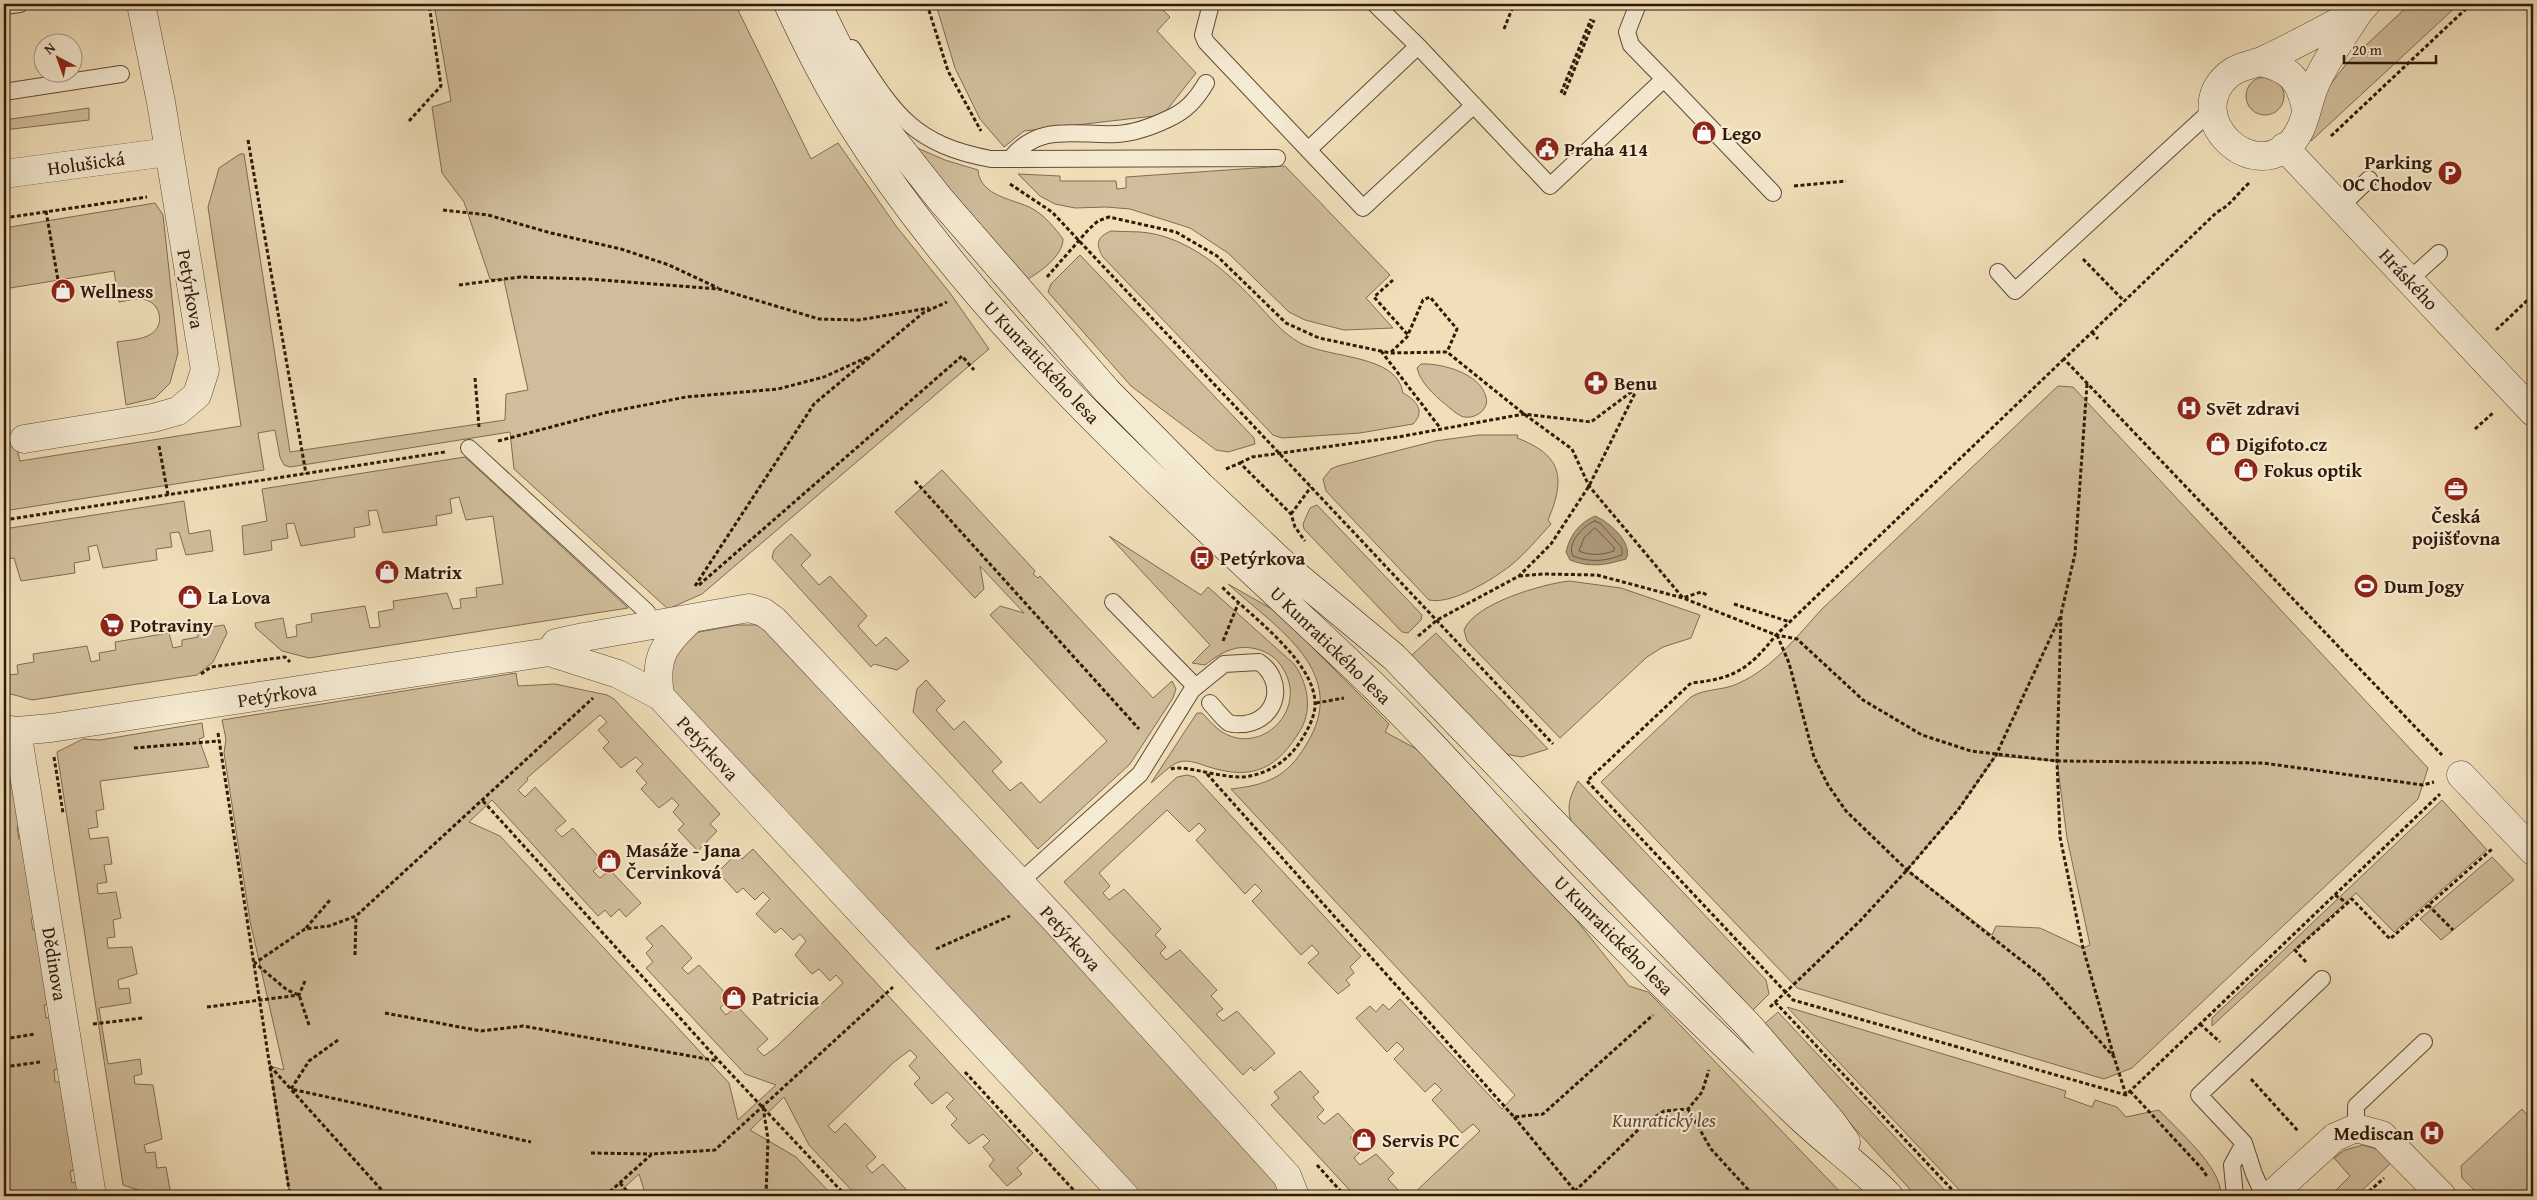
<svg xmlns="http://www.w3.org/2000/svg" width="2537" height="1200" font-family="'Gentium Book Plus',serif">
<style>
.green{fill:#d0bd9b;stroke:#806b52;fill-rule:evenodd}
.water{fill:#af9c7d;stroke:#7d684f}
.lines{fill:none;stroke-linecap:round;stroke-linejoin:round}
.shore{stroke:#705a43;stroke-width:1}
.lane-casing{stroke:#614a35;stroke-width:18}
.street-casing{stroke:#614a35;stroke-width:29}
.secondary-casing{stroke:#311909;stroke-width:29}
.path{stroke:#311909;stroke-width:3;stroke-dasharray:4 2.5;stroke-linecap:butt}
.lane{stroke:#f5ead2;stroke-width:16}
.street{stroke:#f5ead2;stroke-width:28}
.secondary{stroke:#f5ead2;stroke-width:28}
.labels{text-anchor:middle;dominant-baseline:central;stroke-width:4.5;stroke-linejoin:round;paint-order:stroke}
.poi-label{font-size:19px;font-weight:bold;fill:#311909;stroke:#f5ead2;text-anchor:start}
.street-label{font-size:19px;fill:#311909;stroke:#f5ead2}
.park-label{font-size:19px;font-style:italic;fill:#614a35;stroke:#f5ead2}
</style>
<rect width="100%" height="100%" fill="#f0dfb9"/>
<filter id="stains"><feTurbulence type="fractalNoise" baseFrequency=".004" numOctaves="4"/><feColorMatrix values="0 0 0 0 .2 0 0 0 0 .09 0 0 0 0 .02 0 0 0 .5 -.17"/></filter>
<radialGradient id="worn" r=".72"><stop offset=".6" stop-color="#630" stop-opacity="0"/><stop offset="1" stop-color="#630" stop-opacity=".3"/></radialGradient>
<path class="green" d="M434 4H735L811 159 838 143 896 226 950 293 989 349 702 594 668 609 514 469 510 432 290 467 284 465 280 457 275 430 258 433 264 470 4 511V438L14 437 20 461 241 426 208 207 219 168 240 154H244L290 452 505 420 506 394 528 390 504 280 490 279 464 202 442 173 432 107 451 101Z
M992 4H1163L1164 11 1170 17 1157 31 1196 73 1163 115 1024 131 1004 147 980 119 955 68 937 8Z
M2410 4H2459L2311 141 2310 134 2323 94 2347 63Z
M2246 96a19 19 0 1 1 38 0a19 19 0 1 1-38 0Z
M89 108V120L4 130V120Z
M915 147 945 160 978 170C980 197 1015 199 1033 209 1045 216 1055 228 1063 239 1063 256 1039 273 1026 280L912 148Z
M1285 166 1390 275 1366 298 1393 328 1344 330 1305 320 1289 312 1228 253 1190 228 1130 209 1106 207 1075 208 1055 204 1040 196 1018 174 1060 176V181H1116L1117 189 1126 188V177Z
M155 203 163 215 178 353 170 383 155 398 126 405 117 342C128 340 142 340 151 334 165 326 161 304 146 300 138 297 127 301 119 302L114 271 4 289V228Z
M1111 231C1124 232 1137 231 1149 233 1191 240 1225 270 1253 299 1267 314 1282 333 1300 343 1331 359 1397 354 1403 393 1416 400 1426 411 1413 424L1360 433 1282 438 1273 435 1103 257C1095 244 1097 237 1111 231Z
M1080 255 1254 438 1255 444 1228 452 1216 450 1131 386 1048 292 1051 284Z
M1421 364C1441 363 1480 373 1486 397 1490 410 1473 421 1461 416 1455 413 1450 408 1445 404 1434 395 1420 382 1417 368Z
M2058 386 2073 387 2428 768 2418 799 2132 1068 2104 1079 1797 988 1601 782 1691 697C1705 688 1724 691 1739 683 1773 668 1798 635 1822 609ZM1996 756 2057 761 2067 838 2090 945 2083 948 2040 928 1996 926 1992 935 1907 870 1958 810Z
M1479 435H1518L1517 438C1562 455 1566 478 1548 520L1551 524C1538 538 1525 554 1510 566 1493 579 1452 605 1429 600L1326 491 1323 479 1331 469 1338 466 1435 441Z
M465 457 628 608 309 658 282 651 256 628 255 623 283 618 287 638 297 636 296 625 312 622 311 614 365 606 370 628 380 627 378 612 394 609 393 601 447 593 453 609 461 608 460 599 477 597 476 588 503 584 493 516 466 520 459 497 450 499 452 513 436 516 437 525 383 533 377 510 368 511 370 525 354 528 355 537 301 546 294 523 286 524 288 538 271 541 272 550 244 555 242 526 267 521 262 489Z
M942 470 1035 571 1033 574 1038 578 1040 576 1153 698 1172 681 1176 689 1173 698 1130 764 1038 849 913 712 917 689 926 680 945 701 936 710 954 730 964 721 1002 762 992 771 1010 791 1021 782 1040 803 1107 741 990 615 1000 606 1024 613 980 566 984 589 975 598 973 596 895 512Z
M184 501 189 534 210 530 213 551 186 555 179 532 170 533 172 547 156 549 157 560 103 568 97 545 88 547 90 560 74 563 75 573 21 581 14 558 6 559 8 573 4 574V529Z
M1317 505 1422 615 1421 620 1408 633 1402 632 1304 529 1303 524 1310 508Z
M791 534 811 555 801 565 819 585 830 576 867 616 858 626 876 646 886 637 909 661 897 670 874 664 871 667 772 558 774 550Z
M1109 536 1201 595 1208 587 1294 664C1307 682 1313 708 1301 729 1278 768 1254 781 1209 767 1200 764 1188 759 1179 762 1170 765 1159 777 1151 783L1197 713H1202C1207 718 1213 725 1218 729 1256 759 1307 714 1285 672 1279 661 1272 654 1260 650 1238 643 1223 651 1205 665L1192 663 1210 645Z
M1569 581 1621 588 1700 615 1691 638 1663 647 1647 657 1560 738 1467 641 1464 630C1475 603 1543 584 1569 581Z
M1228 584 1277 612 1389 724 1385 732 1424 753 1550 887 1629 986 1648 992 1655 999 1844 1196H1411L1480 1131 1473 1124 1462 1133 1432 1100 1442 1090 1435 1083 1425 1092 1394 1059 1404 1049 1397 1042 1387 1052 1356 1018 1370 1006 1376 1012 1383 1004 1389 1010 1400 999 1502 1109 1515 1095 1231 789C1267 785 1287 777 1306 745 1352 672 1276 628 1228 584Z
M224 625 227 633 213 662 197 675 32 700 4 692V659L8 675 18 674 17 665 34 662 33 654 87 646 91 662 100 660 99 653 116 650 115 642 169 633 173 648 182 646V640L198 637 197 629Z
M737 625H758L777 637 1271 1167 1282 1196H1138L670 696 666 673 682 641 694 633Z
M1436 633 1548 749 1522 757 1505 754 1411 656Z
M516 673 518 686 555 684 607 695 614 699 720 814 710 824 717 831 698 851 678 830 684 824 673 812 679 805 672 798 659 808 641 789 647 783 636 771 643 764 636 757 621 768 603 748 609 742 598 730 607 722 600 715 527 778 528 780 518 790 525 797 535 787 566 821 555 830 562 837 573 828 603 862 593 871 600 878 610 870 641 903 626 917 619 909 611 917 605 910 598 916 492 800 469 822 500 836 729 1083 738 1120 776 1085 745 1074 646 968 653 962 646 953 653 946 646 938 662 925 692 958 682 968 688 974 699 965 730 998 720 1008 726 1015 737 1006 768 1039 757 1049 764 1056 776 1047 843 983 836 975 830 981 819 969 812 974 795 955 806 941 800 934 793 940 781 928 775 933 756 914 770 899 763 892 755 900 743 888 737 893 718 872 737 853 742 859 753 849 1033 1153 1017 1168 1022 1174 1007 1186 989 1166 994 1160 983 1147 990 1141 983 1134 969 1144 951 1125 957 1119 946 1107 954 1099 947 1092 932 1104 914 1084 920 1078 909 1066 917 1057 910 1050 894 1062 828 1126 835 1133 845 1123 876 1157 866 1166 872 1173 883 1164 912 1196H857L809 1145 784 1097 750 1130 796 1157 833 1196H646L639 1174 615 1196H290L270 1066 284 1070 250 921 224 753 226 739 222 720Z
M202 723 204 737 199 739 209 767 100 781 104 809 96 811 98 827 88 829 90 839 108 837 112 864 104 865 107 882 97 884 98 894 116 892 121 918 113 920 115 937 107 938 108 948 132 947 137 974 118 980 119 989 129 988 131 1003 99 1008 108 1064 140 1059 142 1074 134 1076 135 1084 153 1085 162 1139 144 1145 146 1153 155 1152 157 1168 166 1167 171 1195 156 1196 123 1185 57 752 83 739 100 740Z
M4 757 8 764 21 826 17 827 19 839H23L35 917 31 919 33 930H38L49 1004 44 1005 46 1018 51 1017 59 1069 54 1070 55 1082H61L75 1170 70 1171 72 1183 76 1182 79 1196H4Z
M1187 775 1195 777 1361 956 1350 967 1354 973 1346 980 1350 985 1338 994 1308 963 1319 953 1312 945 1301 955 1252 901 1262 891 1255 884 1245 894 1196 840 1206 830 1199 823 1189 832 1167 810 1099 873 1110 886 1103 893 1109 900 1124 889 1161 929 1155 935 1166 947 1160 953 1166 960 1180 950 1217 990 1211 996 1223 1009 1216 1014 1223 1021 1237 1011 1275 1053 1254 1071 1251 1067 1243 1075 1064 882 1177 777Z
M1578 781 1766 980 1769 994 1751 1012 1571 821C1566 806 1571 794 1578 781Z
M2442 800 2487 850 2394 932 2356 893 2212 1026V1018Z
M2492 857 2514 880 2441 940 2420 919Z
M1787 1007 2066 1091 2064 1097 2092 1107 2095 1100 2117 1107 2126 1117 2159 1110C2178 1131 2222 1167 2221 1196H1965Z
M1778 1012 1950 1196H1916L1762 1026Z
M1300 1071 1319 1092 1313 1097 1324 1110 1317 1117 1324 1124 1338 1113 1356 1133 1350 1138 1362 1150 1354 1158 1360 1165 1376 1154 1394 1173 1388 1179 1399 1191 1394 1196H1355L1271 1105 1279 1098 1274 1092Z
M2522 1109 2533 1122V1196H2480L2462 1178 2461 1166Z
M2363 1145 2383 1151 2394 1160 2356 1196H2330L2350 1176 2334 1158 2345 1150Z"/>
<path class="water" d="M1595 516C1608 521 1634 543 1626 559 1605 565 1591 568 1570 560L1566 552C1570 535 1579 523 1595 516Z"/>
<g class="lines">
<path class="shore" d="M1595 521 1601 524 1622 548V555C1606 561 1590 563 1573 556 1566 543 1584 525 1595 521Z
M1595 528 1614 547V551C1602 555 1590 556 1579 551L1584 538Z"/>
<defs>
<path id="lane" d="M1211 4 1203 35 1206 42 1363 208 1474 105
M1375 4 1418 46 1550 186 1664 79 1631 45 1627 32 1638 4
M4 6 20 4
M852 48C893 111 910 144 991 159L1277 158
M1664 79 1773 193
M4 92 121 74
M1308 150 1418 46
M1010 159C1040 122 1076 136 1117 134 1135 133 1151 127 1168 119 1186 111 1196 100 1206 83
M2341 206 2369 179
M1998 272 2015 291 2213 109
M2409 280 2439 253
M469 448 647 612
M1113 602 1196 687
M1020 882 1140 774 1192 690 1224 664 1259 662C1286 681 1278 719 1245 724 1240 724 1234 725 1229 723 1222 718 1216 709 1210 703
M2356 1128V1106L2424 1042
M2235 1196 2232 1165 2244 1143
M2264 1196 2254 1174 2244 1143 2199 1095 2322 979"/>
<path id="street" d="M2360 10C2345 34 2326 59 2315 85 2307 103 2306 125 2293 141 2252 187 2181 116 2228 75 2240 65 2252 66 2266 59 2298 44 2329 27 2360 10L2366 4
M2260 62C2289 68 2300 79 2306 109
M2284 147 2533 412
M4 174 168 152
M24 439 153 418 178 411 197 395 205 370 161 102 141 4
M549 652 556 643 584 637 749 608 763 612 774 620 1056 921 1287 1176 1295 1196
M660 696C654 658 663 645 690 620
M4 729 17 731 51 728 549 652 618 674 660 696 1125 1196
M17 731 92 1196
M2461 775 2533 851
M2270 1196 2335 1137 2356 1128 2382 1135 2442 1196"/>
<path id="secondary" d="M788 4C806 43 826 83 849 120 980 330 1175 497 1353 666 1441 748 1517 842 1603 926 1669 991 1736 1056 1803 1120 1831 1146 1862 1168 1889 1196
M817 4 863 97 880 123 940 199 1107 391 1201 486 1292 572 1394 657 1749 1026 1831 1121 1846 1142"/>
</defs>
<use href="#lane" class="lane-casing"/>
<use href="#street" class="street-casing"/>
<use href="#secondary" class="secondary-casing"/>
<path class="path" d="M927 4 948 71 981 131
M1504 29 1514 4
M1561 93 1591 19
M1564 95 1594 20
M409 121 441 86 429 4
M2331 136 2471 4
M248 140 306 474
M2249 183C2237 194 2231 205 2217 212L2064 359 2442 755
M1010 184 1052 212 1553 744
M1794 186 1846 181
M443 210 488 215 551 233 621 249 669 265 718 288
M46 211 58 280
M4 218 147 197
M2083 259 2124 301
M1047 277 1089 229 1098 221 1109 217 1176 232 1217 256 1286 323 1319 338 1390 353 1447 352 1524 414 1572 449 1589 486 1683 598 1701 592 1707 595
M1393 280 1374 297 1408 335
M459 285 520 277 588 279 719 289 819 319 859 320 929 308
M2496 330 2533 295
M2092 332 2098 339
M1381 351 1441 429
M1391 352 1407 337 1423 300 1430 297 1457 329 1447 352
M2064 359 1776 635C1749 669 1734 679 1691 683L1587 781 1793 1000 2126 1095 2440 794
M475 378 479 427
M2087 384 2075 554 2061 614 2057 761 2060 837 2083 948 2114 1057
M2475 429 2494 412
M498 441 604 413 686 397 778 389 824 377 870 356
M159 446 168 495
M1240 463 1252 457 1398 437 1524 414 1591 422 1638 387 1589 486 1551 544 1519 576 1437 620 1416 638
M1226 469 1240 463 1291 514 1295 527 1305 541
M915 481 1139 729
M1291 514 1311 487
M4 520 445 452
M1519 576 1543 574 1597 575 1683 598 1776 635 1797 639 1863 700 1922 735 1971 751 2057 761 2263 763 2423 785 2434 782
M699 585 962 356 974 370
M695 586 814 404 923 313 947 302
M1734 604 1790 622
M1777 635 1789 663 1814 757 1828 785 1846 811 1907 870 2041 976 2114 1057 2126 1095
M1223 641 1238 604
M201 674 211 667 285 657 290 662
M1316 703 1344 698
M218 733 290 1196
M134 748 219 741
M54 757 63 813
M1171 769C1187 764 1226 781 1250 776 1272 772 1292 757 1303 737 1309 728 1316 713 1315 702 1313 659 1249 615 1221 586
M1207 774 1514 1117 1543 1114 1653 1015
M483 801 719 1061 846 1196
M2335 895 2347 903
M2428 905 2453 930
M306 928 330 900
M936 949 1010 916
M355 955 356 916
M2306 962 2295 950 2352 899 2390 939 2492 849
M1775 1002 1958 1196
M207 1007 299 995 305 981
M1770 1007 1859 922 1907 870 1958 810 1996 755 2060 617
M385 1013 481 1031 523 1026 718 1061
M93 1024 143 1018
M2200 1024 2220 1042
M309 1025 299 995 287 990 255 963 305 929 329 926 356 916 593 698
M4 1039 35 1034
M338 1040 309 1061 291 1089 531 1142
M270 1066 387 1196
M4 1067 40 1062
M965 1072 1079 1196
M2251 1079 2299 1132
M2130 1091 2203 1170 2208 1178
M763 1107 768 1139 766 1196
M1688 1109 1711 1149 1754 1196
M1514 1117 1575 1191
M591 1153 652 1154
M1317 1165 1345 1196
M620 1183 631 1196
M605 1196 652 1154 715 1150 893 987
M1570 1196 1640 1128 1664 1111 1688 1109 1702 1092 1709 1070
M2364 1196 2384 1178"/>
<use href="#lane" class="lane"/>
<use href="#street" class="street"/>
<use href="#secondary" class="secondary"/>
</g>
<defs>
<symbol id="shop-disc" viewBox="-11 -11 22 22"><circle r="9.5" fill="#8f2418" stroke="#f5ead2"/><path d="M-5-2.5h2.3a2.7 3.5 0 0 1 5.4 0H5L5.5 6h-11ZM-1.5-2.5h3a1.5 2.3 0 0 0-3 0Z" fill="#fff"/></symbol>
<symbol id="civic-disc" viewBox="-11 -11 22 22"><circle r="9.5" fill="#8f2418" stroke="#f5ead2"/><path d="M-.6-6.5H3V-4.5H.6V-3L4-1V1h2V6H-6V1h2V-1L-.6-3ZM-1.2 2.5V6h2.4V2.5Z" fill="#fff"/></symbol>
<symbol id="parking-disc" viewBox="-11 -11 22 22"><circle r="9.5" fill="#8f2418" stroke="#f5ead2"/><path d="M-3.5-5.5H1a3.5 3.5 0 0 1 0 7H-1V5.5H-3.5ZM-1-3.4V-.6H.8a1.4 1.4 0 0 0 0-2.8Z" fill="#fff"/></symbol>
<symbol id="pharmacy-disc" viewBox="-11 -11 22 22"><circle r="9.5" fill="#8f2418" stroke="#f5ead2"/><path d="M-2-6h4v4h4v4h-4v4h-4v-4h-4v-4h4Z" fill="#fff"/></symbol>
<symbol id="hospital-disc" viewBox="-11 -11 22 22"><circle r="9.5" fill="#8f2418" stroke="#f5ead2"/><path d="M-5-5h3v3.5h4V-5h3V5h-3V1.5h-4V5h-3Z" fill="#fff"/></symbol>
<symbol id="office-disc" viewBox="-11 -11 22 22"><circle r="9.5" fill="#8f2418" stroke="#f5ead2"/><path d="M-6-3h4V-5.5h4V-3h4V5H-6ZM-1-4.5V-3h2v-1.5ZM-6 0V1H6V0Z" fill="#fff"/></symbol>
<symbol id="bus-disc" viewBox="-11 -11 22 22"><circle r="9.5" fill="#8f2418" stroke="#f5ead2"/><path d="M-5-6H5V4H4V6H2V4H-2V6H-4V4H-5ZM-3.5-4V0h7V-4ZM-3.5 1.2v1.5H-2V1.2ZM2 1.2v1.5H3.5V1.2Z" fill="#fff"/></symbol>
<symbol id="stadium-disc" viewBox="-11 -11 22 22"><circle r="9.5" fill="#8f2418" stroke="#f5ead2"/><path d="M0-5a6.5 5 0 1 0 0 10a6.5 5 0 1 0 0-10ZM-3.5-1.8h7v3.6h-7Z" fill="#fff"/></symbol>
<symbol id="supermarket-disc" viewBox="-11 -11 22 22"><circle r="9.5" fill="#8f2418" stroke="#f5ead2"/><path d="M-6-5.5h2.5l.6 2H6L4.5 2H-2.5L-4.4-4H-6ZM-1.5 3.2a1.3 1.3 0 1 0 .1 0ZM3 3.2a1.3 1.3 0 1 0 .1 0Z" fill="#fff"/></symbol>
</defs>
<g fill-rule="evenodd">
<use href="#shop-disc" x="1690" y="119" width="28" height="28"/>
<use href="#civic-disc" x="1533" y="135" width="28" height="28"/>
<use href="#parking-disc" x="2436" y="159" width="28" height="28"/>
<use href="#shop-disc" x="49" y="277" width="28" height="28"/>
<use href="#pharmacy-disc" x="1582" y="369" width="28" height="28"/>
<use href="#hospital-disc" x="2175" y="394" width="28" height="28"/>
<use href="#shop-disc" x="2204" y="430" width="28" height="28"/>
<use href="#shop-disc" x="2232" y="456" width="28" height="28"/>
<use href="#office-disc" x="2442" y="475" width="28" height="28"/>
<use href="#bus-disc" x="1188" y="544" width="28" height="28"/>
<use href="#shop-disc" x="373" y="558" width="28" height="28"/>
<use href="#stadium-disc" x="2352" y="572" width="28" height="28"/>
<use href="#shop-disc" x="176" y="583" width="28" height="28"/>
<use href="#supermarket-disc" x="98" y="611" width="28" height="28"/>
<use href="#shop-disc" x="595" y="847" width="28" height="28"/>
<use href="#shop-disc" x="720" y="984" width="28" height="28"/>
<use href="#hospital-disc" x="2418" y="1119" width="28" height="28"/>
<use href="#shop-disc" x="1350" y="1126" width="28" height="28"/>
</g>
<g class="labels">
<g class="poi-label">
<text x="1722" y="133">Lego</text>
<text x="1564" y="149">Praha 414</text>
<text x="2432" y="162" text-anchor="end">Parking<tspan x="2432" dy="22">OC Chodov</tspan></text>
<text x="80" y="291">Wellness</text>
<text x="1614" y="383">Benu</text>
<text x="2206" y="408">Svēt zdravi</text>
<text x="2236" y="444">Digifoto.cz</text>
<text x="2264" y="470">Fokus optik</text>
<text x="2456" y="516" text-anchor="middle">Česká<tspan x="2456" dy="22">pojišťovna</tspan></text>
<text x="1220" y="558">Petýrkova</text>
<text x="404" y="572">Matrix</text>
<text x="2384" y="586">Dum Jogy</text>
<text x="208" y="597">La Lova</text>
<text x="130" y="625">Potraviny</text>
<text x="626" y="850">Masáže - Jana<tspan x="626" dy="22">Červinková</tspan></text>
<text x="752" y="998">Patricia</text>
<text x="2414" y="1133" text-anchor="end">Mediscan</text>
<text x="1382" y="1140">Servis PC</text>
</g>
<g class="street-label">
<text transform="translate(86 163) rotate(-8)">Holušická</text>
<text transform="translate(2409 279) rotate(47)">Hráského</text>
<text transform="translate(191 289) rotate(80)">Petýrkova</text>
<text transform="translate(1042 362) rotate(47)">U Kunratického lesa</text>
<text transform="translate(1331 645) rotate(44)">U Kunratického lesa</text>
<text transform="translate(277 694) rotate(-9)">Petýrkova</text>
<text transform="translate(708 748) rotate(47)">Petýrkova</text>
<text transform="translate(1614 935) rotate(45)">U Kunratického lesa</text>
<text transform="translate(1071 938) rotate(48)">Petýrkova</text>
<text transform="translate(55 964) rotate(81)">Dědinova</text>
</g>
<g class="park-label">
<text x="1664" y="1120">Kunratický les</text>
</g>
</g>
<rect width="2537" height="1200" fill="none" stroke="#f0dfb9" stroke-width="20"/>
<rect x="5" y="5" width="2527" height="1190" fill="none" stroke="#311909" stroke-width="2.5"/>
<rect x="10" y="10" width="2517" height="1180" fill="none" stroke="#311909"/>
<g transform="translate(58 58) rotate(319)"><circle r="24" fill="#f5ead2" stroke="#a79682"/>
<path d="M0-4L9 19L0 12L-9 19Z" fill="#8f2418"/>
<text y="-8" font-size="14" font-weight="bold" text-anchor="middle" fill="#311909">N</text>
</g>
<path d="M2344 55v8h92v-8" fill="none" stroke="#311909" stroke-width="2.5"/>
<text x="2352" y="55" font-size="15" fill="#311909" stroke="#f5ead2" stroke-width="4" paint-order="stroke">20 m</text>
<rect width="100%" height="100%" filter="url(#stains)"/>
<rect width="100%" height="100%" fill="url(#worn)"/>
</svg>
